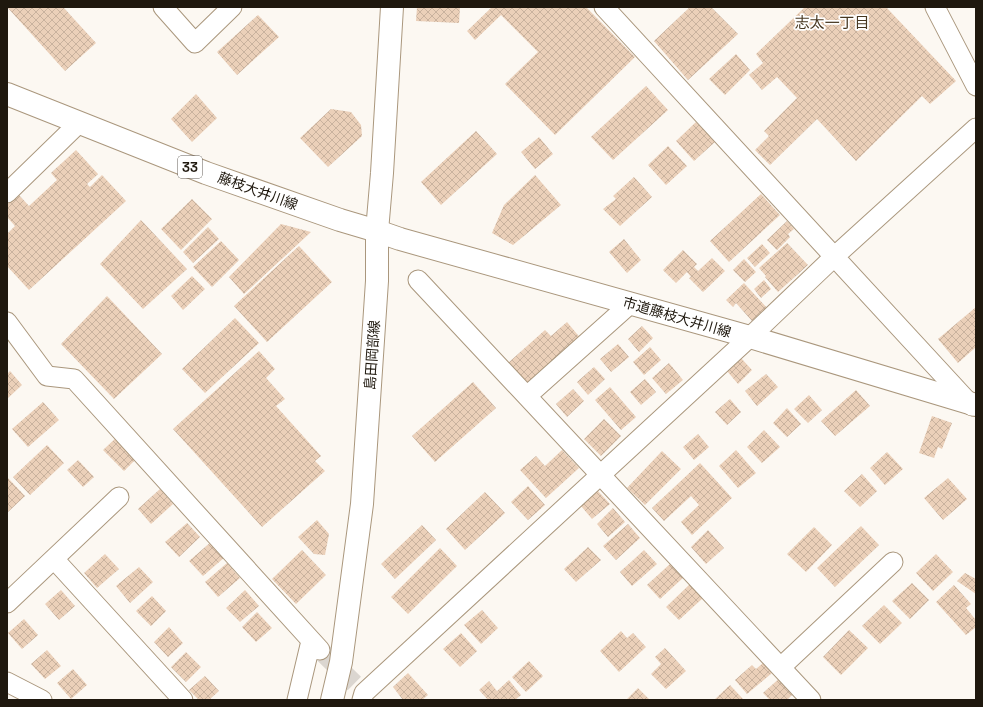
<svg xmlns="http://www.w3.org/2000/svg" width="983" height="707" font-family="'Space Grotesk','Noto Sans JP',sans-serif">
<style>
.building{fill:url(#building-cross-hatch)}
.lines{fill:none;stroke-linecap:round;stroke-linejoin:round}
.minor-tunnel{stroke:#dbd6d0;stroke-width:19;stroke-dasharray:19 10;stroke-linecap:butt}
.minor-casing{stroke:#aa977d;stroke-width:21}
.tertiary-casing{stroke:#aa977d;stroke-width:24}
.secondary-casing{stroke:#aa977d;stroke-width:24}
.primary-casing{stroke:#aa977d;stroke-width:24}
.minor{stroke:#fff;stroke-width:19}
.tertiary{stroke:#fff;stroke-width:22}
.secondary{stroke:#fff;stroke-width:22}
.primary{stroke:#fff;stroke-width:22}
.labels{text-anchor:middle;dominant-baseline:central;stroke-width:3.5;stroke-linejoin:round;paint-order:stroke}
.shield{fill:#fff;stroke:#625d56;stroke-width:1}
.shield-label{font-size:13px;font-weight:bold;fill:#1f180e}
.street-label{font-size:14px;fill:#1f180e;stroke:#fff}
.neighbourhood-label{font-size:15px;fill:#473720;stroke:#fff}
</style>
<defs>
<pattern id="building-cross-hatch" width="8" height="8" patternUnits="userSpaceOnUse"><rect width="8" height="8" fill="#ebd0b9"/><path d="M0 0l8 8M0 8l8-8" fill="none" stroke="#c9b29e"/></pattern>
</defs>
<rect width="100%" height="100%" fill="#fcf8f2"/>
<path class="building" d="M7 7H63L96 43 65 71Z
M417 7H460L459 23 416 21Z
M492 7H586L635 57 555 135 505 84 538 52 501 15 475 40 467 31Z
M690 7H711L738 34 688 80 654 41Z
M805 7H886L956 81 930 104 922 96 856 161 817 119 770 165 755 150 769 136 764 131 797 98 777 77 762 90 749 75 763 63 756 54Z
M258 15 279 37 237 75 217 52Z
M736 54 750 70 725 95 709 79Z
M646 86 668 110 613 160 591 137Z
M196 94 217 118 192 142 171 119Z
M331 109 351 112 361 125 362 136 328 167 300 138Z
M696 122 715 142 694 161 676 141Z
M476 131 497 154 441 205 421 182Z
M539 137 553 154 535 169 521 152Z
M668 146 687 166 666 185 648 165Z
M76 150 98 174 87 184 90 187 102 175 126 201 29 290 7 266V234L15 226 7 217V205L18 194 29 206 57 180 51 173Z
M535 175 561 205 513 245 492 233 504 205Z
M634 177 652 197 620 226 603 209 616 199 613 196Z
M761 194 780 215 729 262 710 241Z
M192 199 212 219 181 250 161 229Z
M141 220 187 269 143 309 100 264Z
M787 221 794 229 788 234 790 237 777 250 767 240Z
M281 224 311 232 244 294 229 277Z
M208 227 219 239 193 263 183 252Z
M624 239 641 260 627 273 609 252Z
M221 241 239 260 212 287 193 267Z
M787 243 808 265 778 292 765 277 766 276 759 268Z
M762 244 770 253 755 267 747 258Z
M299 246 332 282 267 342 234 306Z
M683 250 697 264 694 267 698 271 712 258 725 271 703 292 689 278 691 277 687 272 676 283 663 270Z
M744 259 756 272 745 282 733 270Z
M192 276 205 289 183 310 171 296Z
M764 280 771 289 761 298 754 289Z
M744 283 767 308 752 321 736 303 733 307 726 300Z
M107 296 162 354 114 399 61 344Z
M976 307V347L958 363 938 339Z
M235 318 259 343 205 393 182 369Z
M567 322 582 340 528 388 507 364 545 330 551 336Z
M642 326 653 338 639 352 628 339Z
M618 344 629 357 611 372 600 359Z
M650 347 661 360 644 375 633 362Z
M259 351 275 369 266 378 285 399 276 406 321 456 315 461 325 471 262 527 173 429Z
M741 358 752 370 738 384 727 371Z
M669 363 683 380 666 394 652 378Z
M594 367 605 379 588 395 577 382Z
M10 371 22 385 7 399V374Z
M766 374 778 387 757 406 745 391Z
M645 379 656 392 641 405 630 392Z
M473 382 496 408 435 462 412 436Z
M610 387 636 417 621 430 595 400Z
M573 389 584 401 567 417 556 404Z
M856 390 870 406 835 436 821 421Z
M809 395 822 410 808 423 794 409Z
M730 399 741 412 727 425 715 412Z
M43 402 59 420 28 447 12 429Z
M787 408 801 424 787 437 773 423Z
M932 416 952 423 942 449 938 447 934 458 919 453Z
M604 419 621 436 601 456 584 439Z
M764 430 780 447 762 463 747 447Z
M698 434 709 447 694 460 683 447Z
M118 436 138 457 124 471 103 450Z
M47 445 64 463 30 495 13 477Z
M562 450 579 468 546 498 520 470 536 456 545 466Z
M736 450 756 473 738 488 719 466Z
M662 451 681 469 645 505 627 488Z
M887 452 903 469 885 485 870 468Z
M78 460 94 477 83 487 67 470Z
M700 463 732 498 692 535 681 522 699 505 691 496 664 521 652 508Z
M862 474 877 491 860 507 844 491Z
M8 478 25 496 7 513V479Z
M948 478 967 499 943 520 924 498Z
M528 486 545 505 528 520 511 502Z
M160 489 173 504 151 524 138 509Z
M597 490 610 504 592 519 581 506Z
M485 492 505 513 465 550 446 529Z
M613 508 625 522 608 537 597 524Z
M317 520 329 534 325 555 314 554 298 537Z
M187 523 200 537 179 557 165 542Z
M628 524 640 538 616 560 603 546Z
M422 525 436 540 395 579 381 564Z
M861 526 879 545 835 587 817 568Z
M814 527 832 545 806 572 787 554Z
M708 530 724 548 706 564 691 547Z
M211 542 225 557 203 576 189 561Z
M588 547 601 560 576 582 564 569Z
M440 548 457 566 408 614 391 597Z
M302 550 326 575 296 604 272 579Z
M644 550 657 564 632 586 620 572Z
M105 554 119 569 97 588 84 573Z
M936 554 953 572 933 591 916 573Z
M227 563 240 578 218 597 205 582Z
M671 563 684 577 660 599 647 585Z
M139 567 153 582 130 603 116 586Z
M965 573 976 579V594L957 581Z
M912 583 929 600 910 619 892 601Z
M690 584 703 598 679 620 666 607Z
M954 585 971 604 966 608 976 620V627L966 635 936 602Z
M61 590 75 606 59 620 45 604Z
M245 590 259 606 240 622 226 608Z
M152 596 166 611 151 626 136 611Z
M884 605 902 623 880 644 862 626Z
M482 610 498 628 481 644 464 625Z
M257 612 272 628 256 642 242 627Z
M24 619 38 635 22 649 8 633Z
M169 627 183 643 168 657 154 642Z
M849 630 868 648 841 675 823 657Z
M621 631 627 638 633 633 646 647 619 672 600 651Z
M461 633 477 651 460 667 443 649Z
M665 648 686 671 666 689 651 674 661 664 655 657Z
M47 650 61 666 45 679 31 664Z
M186 652 201 667 186 682 171 667Z
M529 661 543 676 526 692 512 677Z
M763 663 772 673 747 694 735 680 752 665 756 669Z
M73 669 87 685 71 699 57 683Z
M408 673 428 695 422 700H403L393 687Z
M205 676 219 691 209 700H199L189 690Z
M782 676 796 691 787 700H770L763 693Z
M509 680 521 695 515 700H488L479 690 489 681 497 691Z
M730 685 744 700H714Z
M638 688 650 700H626Z"/>
<g class="lines">
<path class="minor-tunnel" d="M320 650 364 693"/>
<defs>
<path id="minor" d="M163 7 195 43 232 7
M604 7 972 406
M935 7 976 86
M7 193 79 123
M418 280 811 700
M7 322 47 376 74 379 320 650
M527 396 630 304
M54 559 183 700
M7 603 119 497
M781 667 893 562
M7 682 42 700
M297 700 311 641
M362 700 364 693 750 337 835 256 976 128"/>
<path id="tertiary" d="M377 231 400 239 750 337 976 405"/>
<path id="secondary" d="M332 700 341 662 362 504 377 281V231L382 173 392 7"/>
<path id="primary" d="M7 94 206 173 340 220 377 231"/>
</defs>
<use href="#minor" class="minor-casing"/>
<use href="#tertiary" class="tertiary-casing"/>
<use href="#secondary" class="secondary-casing"/>
<use href="#primary" class="primary-casing"/>
<use href="#minor" class="minor"/>
<use href="#tertiary" class="tertiary"/>
<use href="#secondary" class="secondary"/>
<use href="#primary" class="primary"/>
</g>
<g class="labels">
<rect class="shield" x="178" y="156" width="24" height="22" rx="3"/>
<g class="shield-label">
<text x="190" y="167">33</text>
</g>
<g class="street-label">
<text transform="translate(258 191) rotate(20)">藤枝大井川線</text>
<text transform="translate(677 317) rotate(16)">市道藤枝大井川線</text>
<text transform="translate(372 355) rotate(-86)">島田岡部線</text>
</g>
<g class="neighbourhood-label">
<text x="832" y="22">志太一丁目</text>
</g>
</g>
<rect width="983" height="707" fill="none" stroke="#1f180e" stroke-width="16"/>
</svg>
